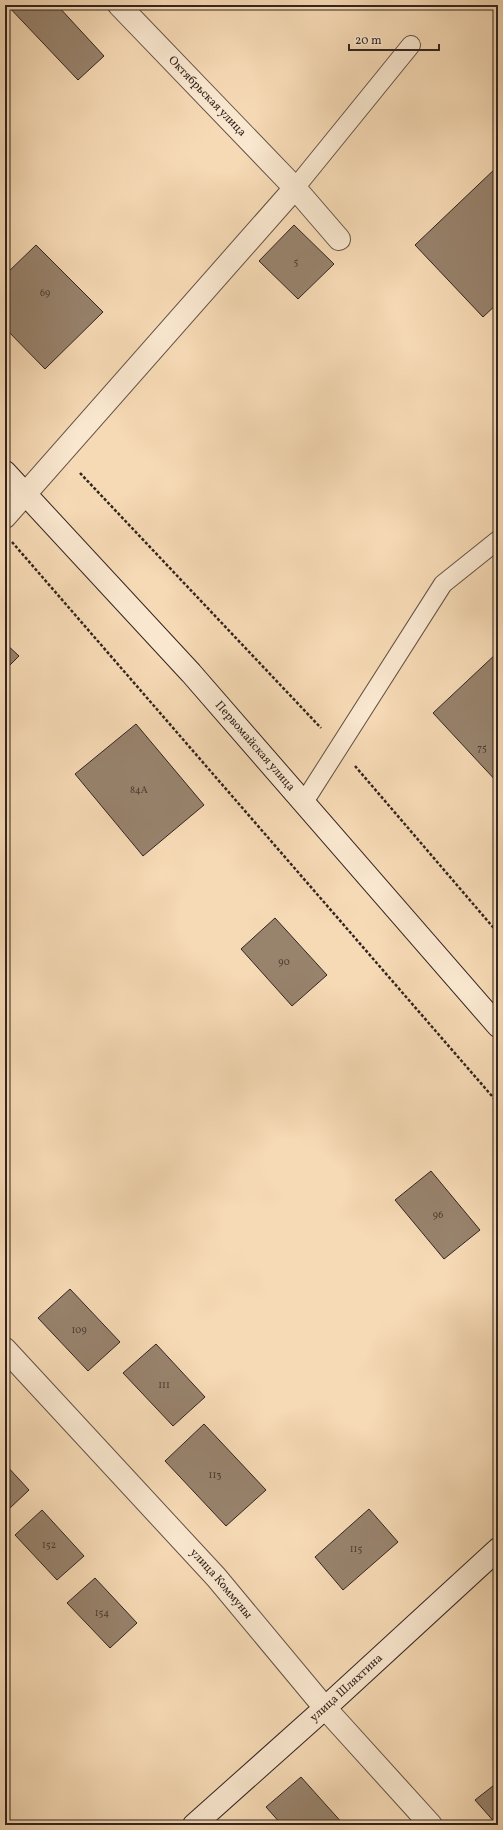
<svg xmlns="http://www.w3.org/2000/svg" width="503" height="1830" font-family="Vollkorn,serif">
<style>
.building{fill:#98836d;stroke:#33241f}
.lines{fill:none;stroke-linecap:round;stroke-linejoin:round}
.lane-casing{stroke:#645244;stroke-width:20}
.street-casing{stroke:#645244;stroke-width:24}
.secondary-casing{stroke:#33241f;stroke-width:24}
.path{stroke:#33241f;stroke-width:2.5;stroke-dasharray:3 2;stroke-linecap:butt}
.lane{stroke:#f9e7cf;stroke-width:18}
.street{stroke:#f9e7cf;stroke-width:22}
.secondary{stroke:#f9e7cf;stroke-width:22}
.labels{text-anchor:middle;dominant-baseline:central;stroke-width:3.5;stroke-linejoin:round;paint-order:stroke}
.number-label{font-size:10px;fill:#4c3c32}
.street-label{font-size:12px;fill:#33241f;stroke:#f9e7cf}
</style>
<rect width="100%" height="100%" fill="#f6dab5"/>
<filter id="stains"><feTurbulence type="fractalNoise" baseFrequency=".005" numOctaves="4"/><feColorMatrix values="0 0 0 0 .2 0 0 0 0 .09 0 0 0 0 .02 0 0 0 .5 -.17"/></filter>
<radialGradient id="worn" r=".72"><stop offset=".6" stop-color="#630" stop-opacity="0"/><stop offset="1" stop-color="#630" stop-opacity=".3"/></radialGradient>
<path class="building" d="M7 5H57L104 56 78 80Z
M498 166V303L483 317 415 245Z
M294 225 334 264 298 299 259 261Z
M36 245 103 312 45 369 5 328V275Z
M5 643 19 656 5 670Z
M498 652V783L433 713Z
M136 724 204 805 143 856 75 774Z
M275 918 327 975 292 1006 241 949Z
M431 1171 480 1230 444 1259 395 1200Z
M70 1289 120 1342 88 1371 38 1318Z
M156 1344 205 1397 173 1426 123 1373Z
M204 1424 266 1490 226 1526 165 1461Z
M5 1464 29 1490 9 1509 5 1504Z
M369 1509 398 1542 343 1590 315 1557Z
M42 1510 84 1556 57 1580 15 1535Z
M95 1578 137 1623 110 1648 67 1603Z
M301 1777 344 1825H282L266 1807Z
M498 1782V1825H497L475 1800Z"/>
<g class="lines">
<defs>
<path id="lane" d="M295 188 411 45
M304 802 443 584 498 540"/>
<g id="street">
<path id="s1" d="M119 5 295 188 339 239"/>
<path d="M5 517 295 188"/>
<path id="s2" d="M5 1349 216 1577 325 1708 431 1825"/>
</g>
<g id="secondary">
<path id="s3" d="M5 472 191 673 498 1026"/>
<path id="s4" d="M194 1825 325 1708 498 1549"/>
</g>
</defs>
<use href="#lane" class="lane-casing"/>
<use href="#street" class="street-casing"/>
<use href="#secondary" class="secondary-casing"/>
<path class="path" d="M80 473 321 728
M12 542 498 1103
M355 766 498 933"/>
<use href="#lane" class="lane"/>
<use href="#street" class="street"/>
<use href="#secondary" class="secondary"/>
</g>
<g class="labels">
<g class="number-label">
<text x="296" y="262">5</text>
<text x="45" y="293">69</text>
<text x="482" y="748">75</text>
<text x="139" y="790">84А</text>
<text x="284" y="962">90</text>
<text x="438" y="1215">96</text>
<text x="79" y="1330">109</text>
<text x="164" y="1385">111</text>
<text x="215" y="1475">113</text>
<text x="49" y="1545">152</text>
<text x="356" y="1549">115</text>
<text x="102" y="1613">154</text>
</g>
<g class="street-label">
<text stroke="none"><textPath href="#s1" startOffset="127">Октябрьская улица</textPath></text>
<text stroke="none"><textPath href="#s3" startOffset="371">Первомайская улица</textPath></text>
<text stroke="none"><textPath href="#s2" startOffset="319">улица Коммуны</textPath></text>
<text stroke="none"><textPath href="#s4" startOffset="205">улица Шляхтина</textPath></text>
</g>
</g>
<rect width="503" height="1830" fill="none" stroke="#f6dab5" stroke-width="20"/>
<rect x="6" y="6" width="491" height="1818" fill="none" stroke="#33241f" stroke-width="2"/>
<rect x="10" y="10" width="483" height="1810" fill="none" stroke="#33241f"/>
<path d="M349 44v6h90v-6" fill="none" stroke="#33241f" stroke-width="2"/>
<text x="355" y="44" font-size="12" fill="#33241f" stroke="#f9e7cf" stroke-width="3" paint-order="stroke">20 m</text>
<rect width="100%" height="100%" filter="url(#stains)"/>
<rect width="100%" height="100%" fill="url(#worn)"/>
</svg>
